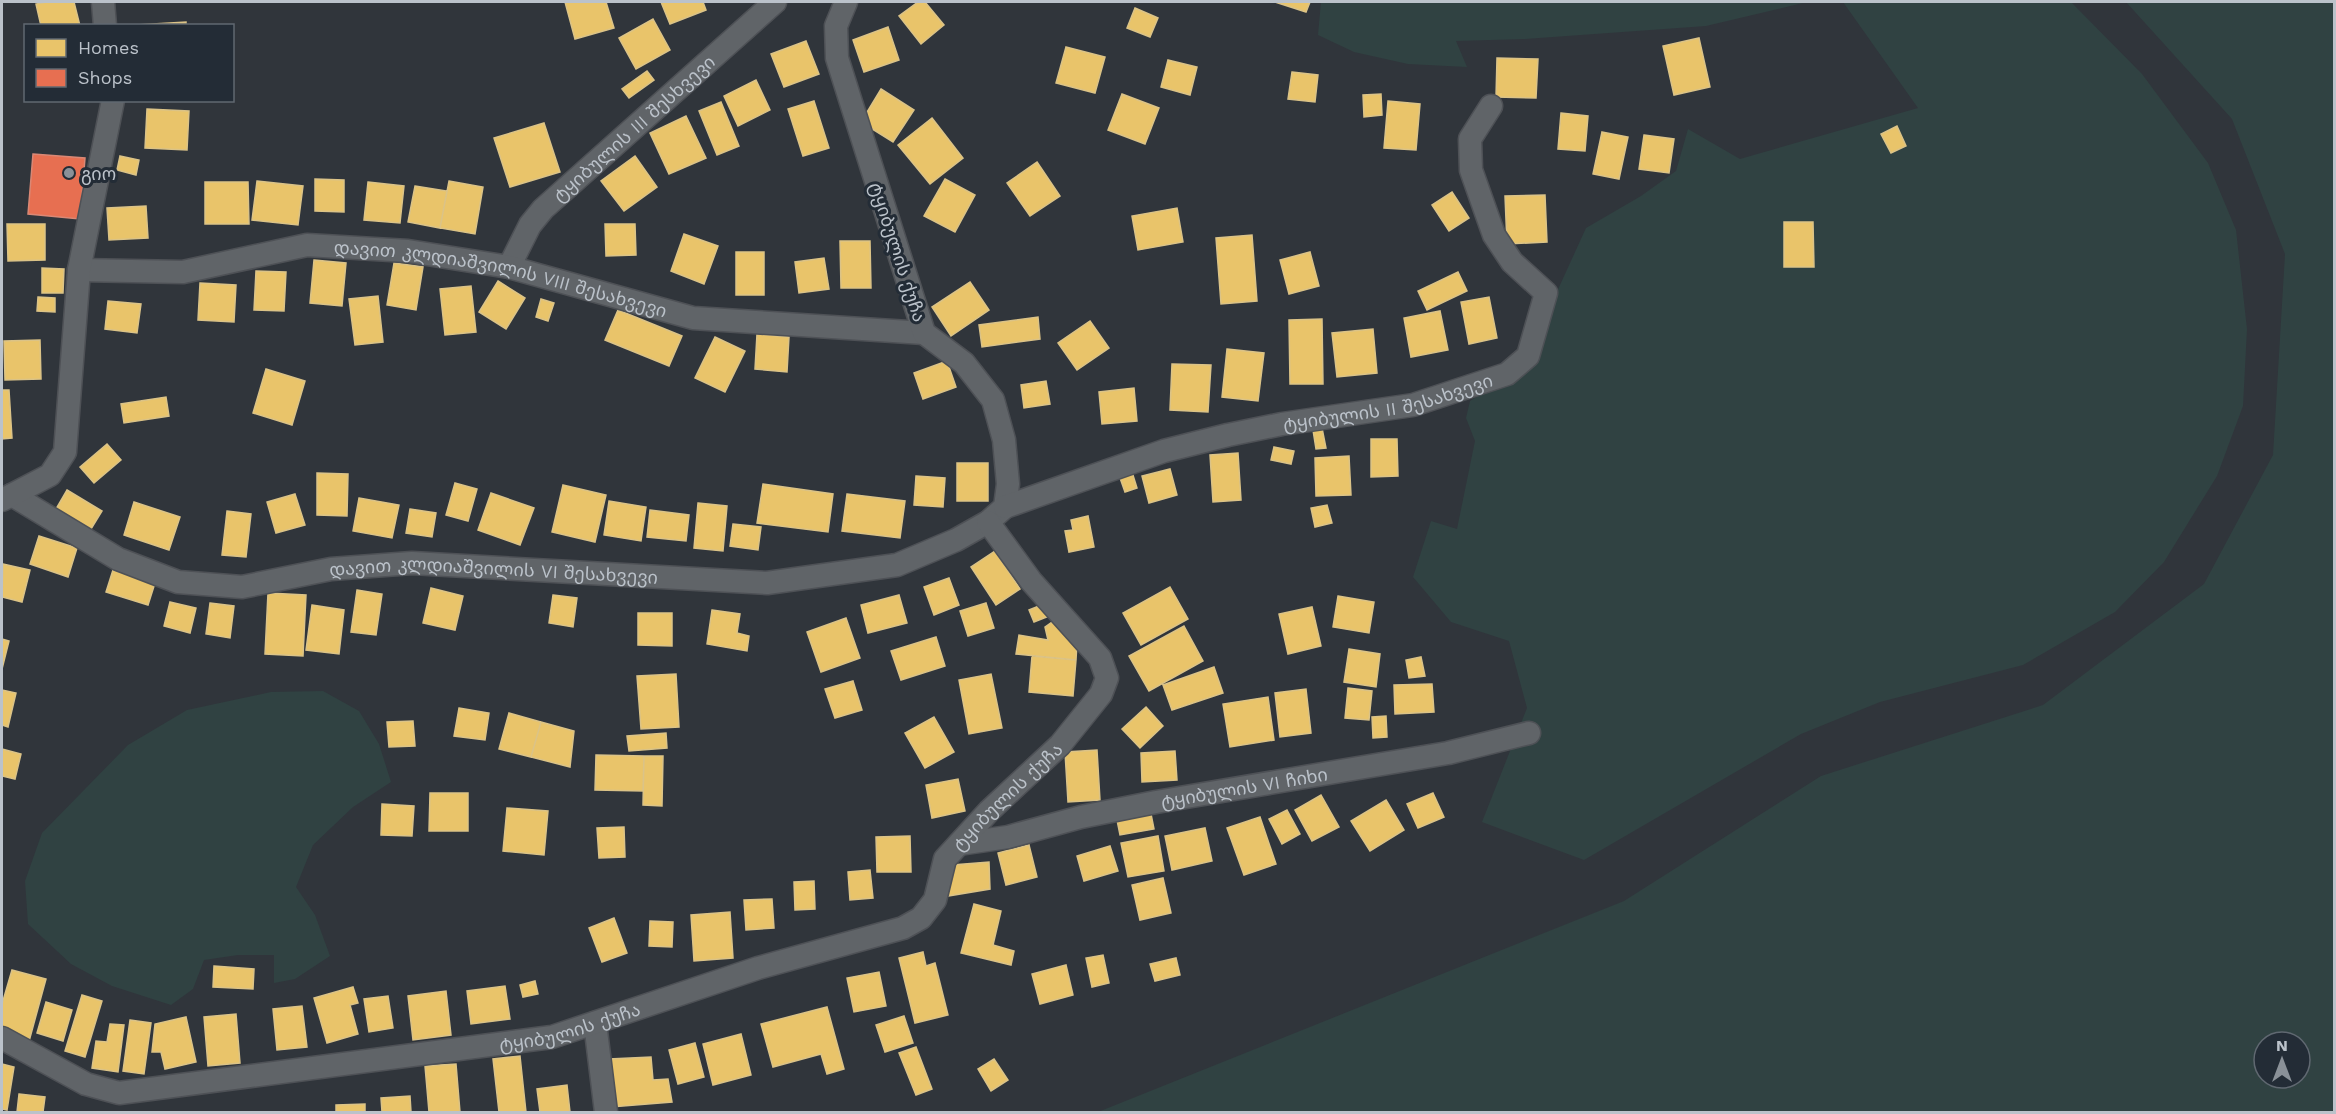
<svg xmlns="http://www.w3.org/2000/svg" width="2336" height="1114" font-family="'Work Sans','Noto Sans Georgian',sans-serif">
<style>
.green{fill:#304242;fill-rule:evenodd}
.homes{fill:#e9c46a;stroke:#dbc387;stroke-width:1.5}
.shops{fill:#e76f51;stroke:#da8875;stroke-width:1.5}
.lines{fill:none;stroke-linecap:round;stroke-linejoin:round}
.minor-casing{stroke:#4e5156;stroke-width:25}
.minor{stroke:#606468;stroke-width:22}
.poi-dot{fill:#8a9198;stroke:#232c36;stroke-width:2}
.labels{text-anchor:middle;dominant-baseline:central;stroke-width:6;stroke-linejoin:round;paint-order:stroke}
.street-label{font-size:18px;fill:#bbc2ca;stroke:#232c36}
.poi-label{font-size:18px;fill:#bbc2ca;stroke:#232c36;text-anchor:start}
</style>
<rect width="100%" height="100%" fill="#30353b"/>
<path class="green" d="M1321 2H1434L1436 3V2H1807L1706 26 1525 39 1456 41 1467 67 1408 64 1354 52 1318 35Z
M1843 2H2071L2142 74 2208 163 2236 230 2247 329 2243 406 2217 476 2164 562 2115 612 2023 665 1880 702 1801 734 1584 860 1482 822 1527 708 1509 641 1451 622 1413 577 1431 521 1457 529 1475 441 1466 418 1470 401 1533 362 1550 307 1586 228 1641 196 1676 171 1688 129 1740 159 1918 108Z
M2126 2H2334V1112H1098L1624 901 1821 776 2043 705 2204 584 2273 455 2285 254 2232 119ZM2264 1042H2300V1078H2264Z
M323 691 359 711 379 744 391 782 353 807 313 845 296 887 315 915 330 956 295 979 274 983V955H238L204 960 193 989 171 1005 112 986 71 964 28 924 25 881 42 833 128 745 187 710 271 692Z"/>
<path class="homes" d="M47 2H74L80 26H41L36 4Z
M565 2H606L614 28 575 39Z
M661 2H703L706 10 670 24Z
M918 2H925L944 25 921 44 899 16Z
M1275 2H1310L1306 12Z
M1135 8 1158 18 1150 37 1127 28Z
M653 19 670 50 636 69 619 38Z
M186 22V26H136V25Z
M888 27 899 60 864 72 853 40Z
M1699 38 1710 87 1674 95 1663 46Z
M806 41 819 74 784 87 771 54Z
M1066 47 1105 57 1095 93 1056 83Z
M1497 58 1538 59 1536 98 1496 97Z
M1168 60 1197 67 1190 95 1161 87Z
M647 71 654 80 629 98 622 89Z
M1292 72 1318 75 1315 102 1288 99Z
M756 80 770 110 738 126 724 96Z
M881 89 914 110 893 142 861 122Z
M1122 94 1159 108 1145 144 1108 130Z
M1381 94 1382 115 1364 117 1363 95Z
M814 101 829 148 803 156 788 109Z
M1388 101 1420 104 1416 150 1384 148Z
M721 102 739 146 717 155 699 111Z
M147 109 189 111 187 150 145 148Z
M1561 113 1588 116 1585 151 1558 149Z
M686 116 706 158 669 174 650 133Z
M932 118 963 158 930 184 898 145Z
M544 123 560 172 510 187 494 138Z
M1897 126 1906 146 1891 153 1881 134Z
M1602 132 1628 137 1619 179 1593 174Z
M1644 135 1674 139 1669 173 1639 169Z
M120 156 139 160 136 175 117 170Z
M635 156 657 187 624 211 601 181Z
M1037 162 1060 196 1030 216 1007 183Z
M315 179 344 180V212L315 211Z
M945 179 975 195 955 232 924 216Z
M257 181 303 186 298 225 252 220Z
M449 181 483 187 475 234 440 228Z
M205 182H248L249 224H205Z
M368 182 404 186 400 223 364 220Z
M415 186 447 191 440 228 408 222Z
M1452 192 1469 218 1449 231 1432 205Z
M1545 195 1547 242 1507 244 1505 196Z
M146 206 148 238 109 240 107 208Z
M1177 208 1183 242 1138 250 1132 216Z
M1784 222H1813L1814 267H1784Z
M7 224H45V260L8 261Z
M605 224H635L636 255 606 256Z
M684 234 718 246 704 284 671 271Z
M1252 235 1257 301 1221 304 1216 238Z
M840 241H870L871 288H841Z
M736 252H764V295H736Z
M1310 252 1319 286 1289 294 1280 260Z
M824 258 829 289 799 293 795 262Z
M314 260 346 263 342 306 310 303Z
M394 263 423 267 416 310 387 305Z
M42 268 64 269 63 293H42Z
M256 271 286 272 284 311 254 310Z
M1458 272 1467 291 1427 310 1418 291Z
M498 281 525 298 506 329 479 312Z
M970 282 989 310 951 336 932 307Z
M200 283 236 285 234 322 198 320Z
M471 286 476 332 445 335 440 289Z
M378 296 383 342 355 345 349 299Z
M38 297 55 298V312L37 311Z
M1489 297 1497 338 1469 344 1461 302Z
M541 299 554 303 548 321 536 317Z
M108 301 141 304 137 333 105 329Z
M618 310 682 336 669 366 605 340Z
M1440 311 1448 350 1411 357 1404 318Z
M1038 317 1040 339 982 347 979 325Z
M1322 319 1323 384H1290L1289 320Z
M1090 321 1109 348 1077 370 1058 343Z
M1373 329 1377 373 1337 377 1332 333Z
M757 334 789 337 787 372 755 369Z
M715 337 745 351 725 392 695 378Z
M40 340 41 379 5 380 4 341Z
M1227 349 1264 353 1258 401 1222 397Z
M947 361 956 387 923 399 914 373Z
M1172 364 1211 365 1208 412 1170 410Z
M266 369 305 381 292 425 253 413Z
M1046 381 1050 404 1024 408 1021 385Z
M1134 388 1137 421 1102 424 1099 392Z
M2 390H9L12 438 2 439Z
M166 397 169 416 124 423 121 404Z
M1322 428 1326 448 1316 449 1313 430Z
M1371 439H1397L1398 476 1371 477Z
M107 444 121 460 94 483 80 467Z
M1274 447 1294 451 1291 464 1271 460Z
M1238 453 1241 500 1213 502 1210 455Z
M1349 456 1351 495 1316 496 1315 458Z
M957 463H988V501H957Z
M1170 469 1177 495 1149 503 1142 476Z
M1132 472 1137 488 1125 492 1119 475Z
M317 473 348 474 347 516 317 515Z
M916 476 945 478 943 507 914 505Z
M455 483 477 489 468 521 446 515Z
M763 484 833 494 828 532 757 523Z
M563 485 606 495 595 542 552 532Z
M67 490 102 511 91 529 56 509Z
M491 493 534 508 520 545 478 530Z
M295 494 305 525 276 533 267 502Z
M847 494 905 501 900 538 842 531Z
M359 498 399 505 392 538 353 531Z
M609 501 646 507 641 541 604 535Z
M134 502 180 517 169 550 124 535Z
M698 503 727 506 723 551 694 548Z
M1327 505 1332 523 1315 527 1311 508Z
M410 509 436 513 432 537 406 533Z
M650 510 689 515 686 541 647 537Z
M227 511 251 514 246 557 222 555Z
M1088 516 1094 547 1069 552 1065 531 1073 530 1071 520Z
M733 524 761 527 758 550 730 546Z
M39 536 77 548 68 577 30 564Z
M995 551 1020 589 996 605 971 567Z
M3 564 30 570 22 602 2 597Z
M113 570 155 583 148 605 106 592Z
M949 578 959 605 934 615 924 587Z
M1170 587 1188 619 1141 645 1123 613Z
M431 588 463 596 455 630 423 623Z
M357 590 382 594 376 635 351 632Z
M268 593 306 595 303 656 265 654Z
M553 595 577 598 573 627 549 623Z
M899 595 907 623 868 633 861 605Z
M1338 596 1374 602 1369 633 1333 627Z
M170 602 196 608 190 633 164 626Z
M210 603 234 606 230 638 206 634Z
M986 603 994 628 968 636 960 611Z
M1044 604 1049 616 1034 622 1029 610Z
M312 605 344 610 339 654 306 650Z
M1312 607 1321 646 1288 654 1279 614Z
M712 610 740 614 737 633 749 636 747 651 707 644Z
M638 613H672V646L638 645Z
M846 618 860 658 821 672 807 632Z
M1055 620 1077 643 1076 660 1016 654 1019 635 1048 640 1045 627Z
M1184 626 1203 661 1149 691 1129 656Z
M936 637 945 666 901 680 891 651Z
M2 639 9 641 2 669Z
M1349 649 1380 654 1376 687 1344 682Z
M1032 656 1076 660 1073 696 1029 692Z
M1421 657 1425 676 1409 678 1406 660Z
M1214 667 1223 693 1172 710 1163 685Z
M676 674 679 727 641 729 637 676Z
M991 674 1002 728 969 734 959 680Z
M853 681 862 710 835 718 825 689Z
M1432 684 1434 712 1395 714 1394 685Z
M1348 688 1372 691 1369 720 1345 718Z
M1306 689 1311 733 1280 737 1275 693Z
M2 690 16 693 8 727 2 725Z
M1268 697 1274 740 1230 747 1223 704Z
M1146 707 1163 726 1140 748 1122 729Z
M459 708 489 713 485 740 454 736Z
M509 713 541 722 531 757 499 749Z
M1386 716 1387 737 1373 738 1372 717Z
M934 717 954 752 925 768 905 733Z
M413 721 415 746 389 747 387 722Z
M541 722 574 731 570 767 531 757Z
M666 733 667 748 629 751 627 736Z
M2 749 21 754 15 779 2 776Z
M1097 750 1100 800 1068 802 1065 752Z
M1175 751 1177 780 1142 782 1141 753Z
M596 755 644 756 643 791 595 790Z
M644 756H663L662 806 643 805Z
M958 779 965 811 932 818 926 785Z
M430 793H468V831H429Z
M1433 793 1444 817 1418 828 1407 804Z
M1321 795 1339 827 1312 841 1295 810Z
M1386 800 1404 830 1370 851 1351 821Z
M382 804 414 806 412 836 381 835Z
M507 808 548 811 544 855 503 851Z
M1150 809 1154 829 1120 835 1116 815Z
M1287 810 1300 834 1282 844 1269 819Z
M1260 817 1276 864 1244 875 1227 828Z
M624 827 625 857 599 858 597 828Z
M1205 828 1212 861 1172 870 1165 836Z
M910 836 911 872H877L876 837Z
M1158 836 1164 871 1128 877 1121 843Z
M1029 845 1037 877 1006 885 998 853Z
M1110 846 1118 871 1084 881 1077 856Z
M989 862 990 889 948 896 952 865Z
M870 870 873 898 850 900 848 872Z
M1163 878 1171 913 1140 920 1132 885Z
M814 881 815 909 795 910 794 882Z
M772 899 774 928 746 930 744 900Z
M974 904 1001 911 993 945 1014 951 1011 965 961 953Z
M730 912 733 958 694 961 691 915Z
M614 918 627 953 602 962 589 928Z
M650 921 673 922 672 947 649 946Z
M923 952 926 966 935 963 948 1015 915 1023 899 958Z
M1103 955 1109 983 1092 987 1086 958Z
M1176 958 1180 975 1155 981 1150 964Z
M1066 965 1073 995 1040 1004 1032 974Z
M214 966 254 969 253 989 213 987Z
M12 970 46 979 28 1045 2 1030V1004Z
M879 972 886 1006 854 1012 847 978Z
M535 981 538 994 523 997 520 985Z
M505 986 510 1019 471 1024 467 991Z
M353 987 358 1003 350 1005 358 1034 327 1043 314 998Z
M446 991 451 1035 413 1040 408 996Z
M82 995 102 1001 85 1057 65 1051Z
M388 996 393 1028 369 1032 364 999Z
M46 1002 72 1010 63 1041 37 1033Z
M302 1006 307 1047 277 1050 273 1009Z
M827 1007 844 1069 827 1074 821 1054 773 1067 761 1024Z
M236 1014 240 1063 208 1066 204 1017Z
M904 1016 913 1043 885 1052 876 1025Z
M186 1017 196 1062 165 1069 161 1052H152L155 1024Z
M130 1020 151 1023 144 1074 123 1071Z
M110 1024 124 1025 118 1072 92 1068 96 1041 107 1042Z
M741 1034 751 1075 713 1085 703 1044Z
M695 1043 704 1077 678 1084 669 1050Z
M916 1047 932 1089 916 1095 899 1053Z
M520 1056 526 1112H499L493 1059Z
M651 1057 653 1080 668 1079 672 1102 611 1107 609 1059Z
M994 1059 1008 1080 991 1091 978 1069Z
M2 1064 14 1067 7 1110 2 1109Z
M456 1064 460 1112H429L425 1066Z
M567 1085 570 1112H540L537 1089Z
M19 1094 45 1097 43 1112H17Z
M410 1096 411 1112H382L381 1098Z
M365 1104V1112H336V1105Z"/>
<path class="shops" d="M33 154 85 158 80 219 28 214Z"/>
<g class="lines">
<defs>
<g id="minor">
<path d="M103 2 105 26"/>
<path id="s1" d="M509 267 530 225 543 209 775 2"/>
<path id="s2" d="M79 270 183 272 307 245 408 251 509 267 693 318 924 333"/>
<path id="s3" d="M12 495 118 559 178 582 242 587 331 569 412 563 767 583 897 565 956 540 988 522 1005 507 1008 484 1004 440 993 400 964 363 924 333 837 58 836 26 846 2"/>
<path d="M2 500 50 475 65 452 79 270 113 100"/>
<path id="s4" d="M1005 507 1164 451 1228 435 1282 424 1413 405 1507 374 1528 356 1546 293 1512 262 1494 235 1471 170 1470 139 1491 106"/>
<path id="s5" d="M959 844 1008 837 1081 817 1156 802 1448 753 1529 733"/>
<path d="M595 1023 606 1112"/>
<path id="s6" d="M2 1038 86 1084 119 1093 552 1037 758 968 903 928 921 918 935 900 945 859 989 811 1060 745 1101 694 1107 678 1100 658 1031 581 988 522"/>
</g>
</defs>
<use href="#minor" class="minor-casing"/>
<use href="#minor" class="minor"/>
</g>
<circle class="poi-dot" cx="69" cy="173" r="6"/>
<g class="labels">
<g class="street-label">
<text stroke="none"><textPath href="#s1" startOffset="189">ტყიბულის III შესხვევი</textPath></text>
<text transform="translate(898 252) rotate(72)">ტყიბულის ქუჩა</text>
<text stroke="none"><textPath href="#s2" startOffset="428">დავით კლდიაშვილის VIII შესახვევი</textPath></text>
<text stroke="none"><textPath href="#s4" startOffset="398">ტყიბულის II შესახვევი</textPath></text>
<text stroke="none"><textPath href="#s3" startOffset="506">დავით კლდიაშვილის VI შესახვევი</textPath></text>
<text stroke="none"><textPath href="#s5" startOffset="291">ტყიბულის VI ჩიხი</textPath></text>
<text stroke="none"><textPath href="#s6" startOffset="1108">ტყიბულის ქუჩა</textPath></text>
<text stroke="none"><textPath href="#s6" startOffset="586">ტყიბულის ქუჩა</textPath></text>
</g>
<g class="poi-label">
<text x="81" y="173">გიო</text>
</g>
</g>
<rect width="2336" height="1114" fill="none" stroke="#bbc2ca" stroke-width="6"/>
<rect x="24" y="24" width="210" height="78" fill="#232c36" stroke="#606871" stroke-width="1.5"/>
<rect x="36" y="39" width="30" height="18" fill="#e9c46a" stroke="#606871" stroke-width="1.5"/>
<text x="78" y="54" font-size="18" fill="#bbc2ca">Homes</text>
<rect x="36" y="69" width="30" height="18" fill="#e76f51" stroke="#606871" stroke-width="1.5"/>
<text x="78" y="84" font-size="18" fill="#bbc2ca">Shops</text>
<g transform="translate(2282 1060)"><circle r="28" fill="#232c36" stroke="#606871" stroke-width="1.5"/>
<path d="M0-4.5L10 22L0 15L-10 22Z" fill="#8a9198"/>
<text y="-9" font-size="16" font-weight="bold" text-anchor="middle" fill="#bbc2ca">N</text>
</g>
</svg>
